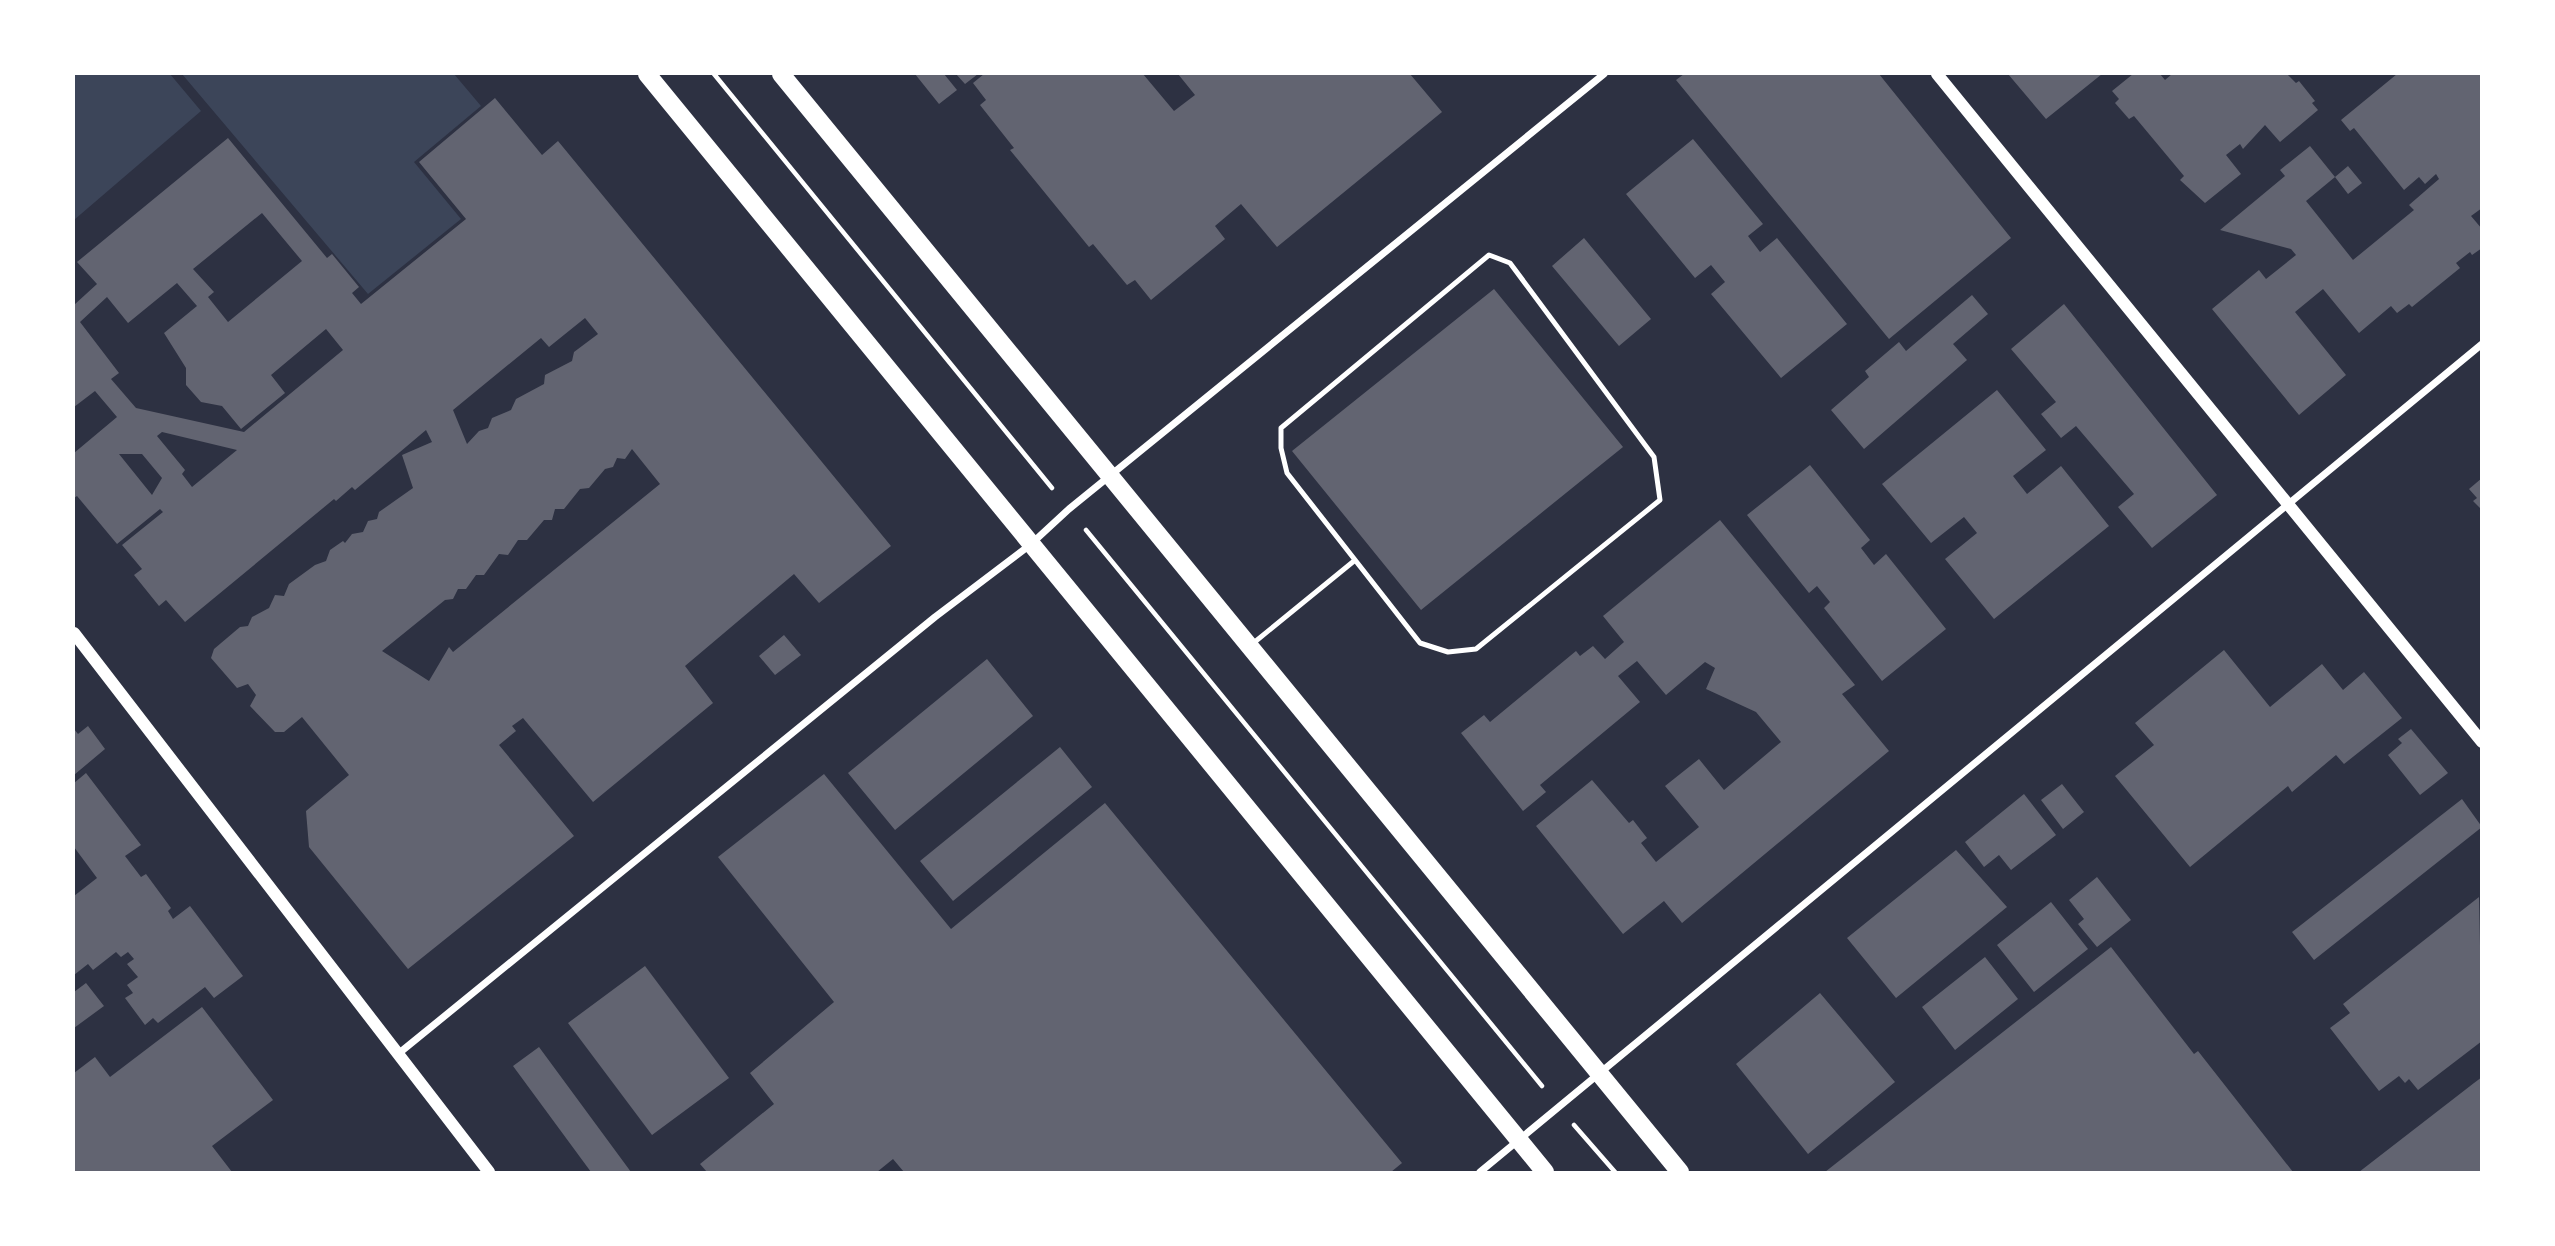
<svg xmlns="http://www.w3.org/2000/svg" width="2555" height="1246" font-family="Quicksand,sans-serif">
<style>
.green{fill:#3c4559}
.building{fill:#626471;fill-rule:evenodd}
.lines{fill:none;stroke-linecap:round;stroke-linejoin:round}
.path{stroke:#fff;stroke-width:4.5}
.service{stroke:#fff;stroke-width:5}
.minor{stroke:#fff;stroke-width:7}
.tertiary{stroke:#fff;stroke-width:12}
.primary{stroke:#fff;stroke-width:18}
</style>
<rect width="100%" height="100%" fill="#2d3142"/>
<path class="green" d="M74 74H170L201 111 74 220Z
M182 74H454L481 106 414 162 461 219 368 294Z"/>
<path class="building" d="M915 74H944L957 90 939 104Z
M956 74H978L965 84Z
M984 74H1143L1174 111 1195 95 1178 74H1410L1442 112 1277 247 1241 204 1215 226 1225 239 1151 300 1135 280 1127 285 1093 244 1089 247 1010 150 1014 148 980 105 986 100 973 83Z
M1684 74H1879L2011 238 1889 339 1676 80Z
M2008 74H2102L2046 119Z
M2133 74H2160L2165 80 2172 74H2287L2296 83 2299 81 2315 101 2312 103 2318 110 2280 142 2265 125 2243 149 2240 144 2226 155 2241 174 2205 203 2180 180 2184 176 2134 116 2129 119 2115 103 2119 99 2112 91Z
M2397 74H2482V208L2471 216 2482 229V248L2472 255 2470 252 2456 263 2460 268 2412 307 2409 304 2397 313 2391 306 2359 333 2323 289 2295 312 2346 375 2299 415 2212 309 2259 270 2266 279 2296 255 2291 249 2220 230 2285 176 2280 170 2310 146 2335 177 2306 201 2353 260 2414 210 2409 205 2439 179 2436 174 2425 184 2419 177 2404 190 2354 128 2350 131 2341 120Z
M495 98 542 155 558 141 891 546 819 603 794 574 685 666 713 703 593 802 523 718 512 726 516 731 499 745 574 836 408 969 309 847 306 811 349 775 302 717 284 732H275L250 706 256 695 248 684 237 688 211 658 214 649 240 627 248 626 252 617 269 608 275 595 284 596 289 584 315 565 326 561 330 550 343 541 345 543 352 534 363 532 368 521 377 519 379 512 413 488 402 455 432 442 426 430 355 490 352 487 336 501 334 499 185 622 166 600 159 606 134 575 142 569 122 545 163 512 160 509 117 544 77 496 74 498V453L117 417 95 391 74 407V305L97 284 77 262 228 138 327 258 332 254 359 287 352 293 361 304 466 219 419 162ZM262 213 302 261 228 322 208 297 214 292 193 269ZM177 283 197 306 164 333 186 368V385L201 402 222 406 241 429 285 393 271 375 326 329 343 350 244 432 136 408 111 379 119 373 80 322 107 297 128 323ZM585 318 598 334 574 352 572 361 545 375 544 384 516 399 511 410 492 418 488 428 479 431 467 444 453 410 541 338 549 347ZM162 432 237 450 192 487 182 474 185 470 157 436ZM632 449 660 484 453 652 449 647 429 681 382 651 445 600 453 599 458 589H466L476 575H484L499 554 508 555 518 540H527L544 520H552L555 509H564L580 489 589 488 605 469 613 467 617 458 625 459ZM119 454H142L162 478 152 495Z
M1693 139 1763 224 1748 236 1760 252 1777 238 1847 324 1781 378 1711 294 1725 282 1711 265 1695 278 1626 194Z
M2348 166 2362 183 2348 194 2335 177Z
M1584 238 1651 319 1619 346 1552 266Z
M1494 289 1623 447 1421 610 1292 451Z
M1972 295 1988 314 1953 344 1967 360 1864 449 1831 410 1869 377 1865 371 1899 342 1906 351Z
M2064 304 2217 495 2152 548 2118 507 2134 494 2076 426 2061 438 2041 414 2056 402 2011 349Z
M1997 390 2046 450 2013 476 2027 494 2061 466 2109 526 1994 619 1945 559 1977 533 1964 517 1931 543 1882 484Z
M1810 465 1870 540 1861 548 1874 565 1886 554 1946 629 1882 681 1824 608 1830 602 1817 586 1809 593 1747 515Z
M2482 478V510L2473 501 2477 498 2469 489Z
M1720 520 1855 685 1842 694 1889 751 1682 923 1664 901 1623 934 1536 826 1592 780 1629 823 1633 820 1647 838 1641 843 1656 862 1699 827 1665 786 1699 759 1724 790 1781 742 1756 712 1706 689 1715 668 1705 662 1666 695 1637 661 1618 676 1640 702 1540 785 1546 792 1523 811 1461 733 1484 715 1490 722 1576 651 1580 656 1593 646 1605 659 1624 642 1603 616Z
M784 635 801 655 775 675 759 656Z
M2224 650 2270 707 2322 664 2343 690 2364 672 2402 718 2344 764 2336 755 2292 792 2288 786 2190 867 2115 776 2154 745 2135 723Z
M987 659 1033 716 895 830 848 773Z
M88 726 105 749 74 775V729L78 734Z
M2411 729 2448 773 2420 795 2388 755 2402 743 2398 739Z
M1060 747 1092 787 953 901 920 861Z
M86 773 141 845 125 856 141 877 146 874 171 908 168 911 173 919 190 906 243 976 214 998 205 987 158 1023 153 1018 145 1025 125 998 133 993 127 985 138 977 127 964 134 959 128 952 121 957 116 952 93 970 88 964 74 975V896L97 878 74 847V783Z
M824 774 951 929 1105 803 1402 1163 1391 1172H904L893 1159 877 1172H707L700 1164 774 1104 750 1073 834 1002 718 857Z
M2062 784 2084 812 2063 829 2041 800Z
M2024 794 2056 835 2011 870 1999 855 1984 867 1965 842Z
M2462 799 2482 827 2314 960 2292 932Z
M1956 850 2007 907 1896 998 1847 938Z
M2097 877 2131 920 2097 947 2078 924 2084 919 2069 900Z
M2479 897 2482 1041 2418 1090 2409 1079 2405 1083 2399 1076 2379 1091 2330 1028 2350 1013 2343 1004Z
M2051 902 2088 949 2034 992 1997 945Z
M2111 947 2194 1054 2198 1051 2293 1172H1825Z
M1985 957 2018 999 1955 1050 1922 1007Z
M645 966 729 1078 652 1135 568 1023Z
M86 983 104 1006 74 1028V992Z
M1820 993 1895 1082 1808 1154 1736 1064Z
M202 1007 273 1100 212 1146 232 1172H74V1073L95 1057 110 1077Z
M539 1047 631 1172H591L513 1066Z
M2482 1077V1172H2359L2474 1083Z"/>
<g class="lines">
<path class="path" d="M714 74 1052 488
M1086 530 1542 1086
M1574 1125 1615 1172"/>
<path class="service" d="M1489 255 1510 263 1654 457 1660 500 1476 649 1448 652 1420 643 1287 473 1281 448V428Z
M1251 645 1354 561"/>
<path class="minor" d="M398 1054 935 617 1030 545 1069 509 1604 74
M1480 1172 2482 344"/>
<path class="tertiary" d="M1937 74 2482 742
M74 633 489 1172"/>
<path class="primary" d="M647 74 1545 1172
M781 74 1680 1172"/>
</g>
<rect width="2555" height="1246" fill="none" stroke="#ffffff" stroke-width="150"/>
</svg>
